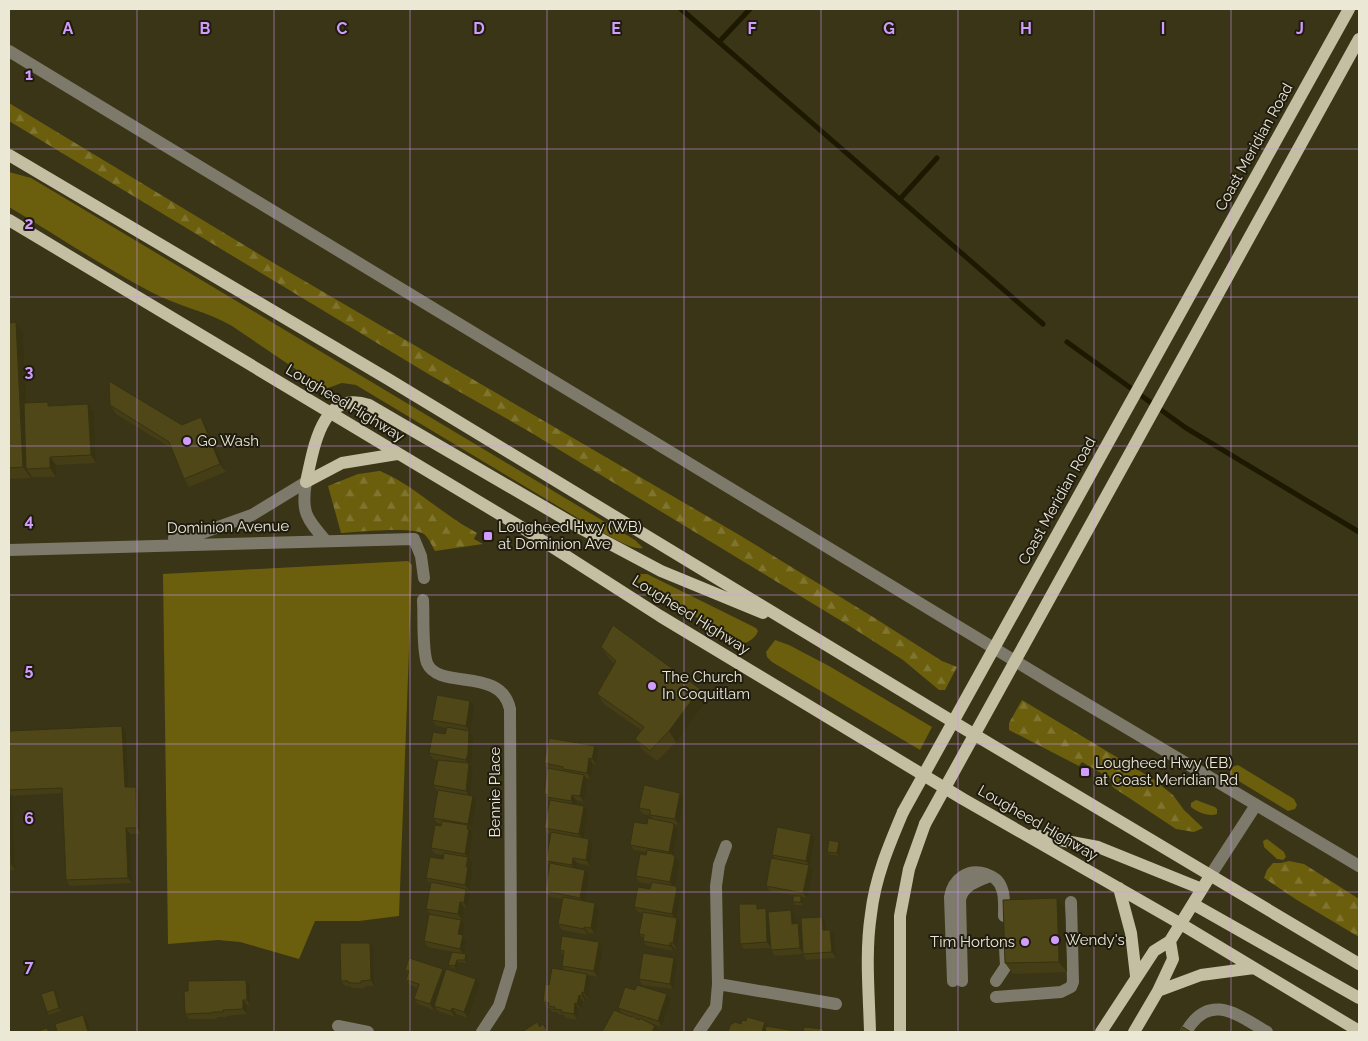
<svg xmlns="http://www.w3.org/2000/svg" width="1368" height="1041" font-family="Raleway,sans-serif">
<style>
.grass{fill:#6b5e0d}
.forest{fill:url(#forest-firs)}
.lines{fill:none;stroke-linecap:round;stroke-linejoin:round}
.stream{stroke:#1d1800;stroke-width:5}
.minor{stroke:#7d7a6c;stroke-width:12}
.major{stroke:#c4bfa2;stroke-width:12}
.major-bridge{stroke:#c4bfa2;stroke-width:12}
.wall{fill:#443d15}
.shaded-wall{fill:#373211}
.building{fill:#4f4718;stroke:#373211}
.grid{fill:none;stroke:#d29cfd;stroke-width:1;stroke-opacity:0.55}
.poi-dot{fill:#d29cfd;stroke:#1f1c0f;stroke-width:2}
.labels{text-anchor:middle;dominant-baseline:central;stroke-width:4;stroke-linejoin:round;paint-order:stroke}
.street-label{font-size:15px;fill:#ebe8d6;stroke:#1f1c0f}
.poi-label{font-size:15px;fill:#ebe8d6;stroke:#1f1c0f;text-anchor:start}
.grid-label{font-size:16px;text-anchor:middle;font-weight:bold;fill:#d29cfd;stroke:#1f1c0f;stroke-width:4;stroke-linejoin:round;paint-order:stroke}
</style>
<defs>
<pattern id="forest-firs" width="22" height="20" patternUnits="userSpaceOnUse" patternTransform="scale(1.25)"><rect width="22" height="20" fill="#6b5e0d"/><path d="M5 1l3.5 6h-7zM16 11l3.5 6h-7z" fill="#807530"/></pattern>
</defs>
<rect width="100%" height="100%" fill="#3a3516"/>
<path class="grass" d="M9 172 31 178 63 197 635 540 643 548C630 550 613 537 601 532L356 385 342 383 325 389 232 326C206 311 177 306 151 292 102 266 56 235 9 207Z
M408 561 412 565V571L399 916 359 921H315L299 959 240 942 218 940 168 944 163 574Z
M640 574H647L756 628 758 631C756 637 750 641 744 644L732 639 636 581Z
M775 640 789 645 829 666 932 727 920 750 772 662 767 657 766 652Z
M1238 765 1294 799 1297 805 1295 809 1288 811 1232 777 1230 774 1231 767Z
M1196 800 1215 807 1217 809V814C1209 817 1197 812 1191 807V803Z
M1267 839 1284 852 1286 857 1283 860 1277 859 1264 847 1263 841Z"/>
<path class="forest" d="M9 103 272 262 741 536 873 617 942 661 957 667 945 690H939L903 660 848 625 530 432 430 375 9 121Z
M380 471C406 482 424 498 447 514 456 521 467 527 477 533L474 539 483 544 435 551C432 546 429 538 424 534 415 526 356 532 341 533L328 486 358 474Z
M1022 700 1153 779 1173 795 1184 810 1203 828 1194 832 1176 829 1114 788 1112 786 1113 780 1082 762 1079 766 1009 730V723Z
M1289 861 1304 864 1359 899V937L1297 900 1264 878 1267 870 1273 863H1281Z"/>
<g class="lines">
<path class="stream" d="M681 9 1043 324
M719 42 750 9
M900 199 937 158
M1067 342 1186 428 1359 532"/>
<path class="minor" d="M9 51 1063 690 1359 866
M306 482C301 512 306 518 326 541
M174 538 196 535 252 515 306 482
M9 550 414 539 421 556 424 578
M423 600C424 616 422 649 427 663 439 691 501 666 510 709L511 967 499 1006 482 1032
M1210 876 1256 805
M953 981 950 897C953 879 968 868 986 874 994 877 999 880 1002 889 1005 897 1004 907 1004 916
M962 981 960 899C964 885 977 881 990 876
M996 981 1006 966 1005 948
M718 984 836 1004
M996 997 1061 992 1071 987 1073 982 1071 902
M338 1026 368 1032
M699 1032 716 1007 718 984 716 886 719 865 726 846
M1186 1032C1209 991 1238 1015 1267 1032"/>
<path class="major" d="M9 155 388 379 965 729 1359 964
M9 220 521 527 660 616 963 799 1181 924 1359 1031
M306 482C314 448 321 389 369 405L582 529 661 571 763 613
M306 482 342 463 397 454
M1033 835 1098 847 1202 889
M1119 888 1131 933 1136 976
M1193 904 1359 998
M1158 991 1201 975 1254 968
M870 1032C869 993 865 953 871 914 875 878 889 845 903 812
M900 1032V916L909 869 925 824
M1101 1032 1154 951 1170 941 1210 876
M1134 1032 1158 991 1173 959 1170 941"/>
<path class="major-bridge" d="M903 812 1349 9
M925 824 1359 39"/>
</g>
<path class="wall" d="M16 322 23 333 27 403 50 406 88 404 94 412 96 463 56 465V477H32L31 475V478L9 479V323Z
M110 405 182 425 201 417 206 425 226 472 189 487 184 479 171 448 116 414Z
M601 647 700 689 708 699 676 742 657 761 643 750 635 739 641 730 605 705 597 694 614 663 609 658Z
M474 706 469 731 473 737 472 759 470 764 473 768 470 795 473 796 476 801 472 829H471L473 835 469 858 472 863 471 871 472 872 469 890H467L470 894 467 908 464 907 462 920H461L465 925 463 936 467 940 464 954 468 957 467 963 458 962 456 969 450 967 448 965 452 952 428 947 424 941 430 914 426 909 431 884H430L426 878 443 859 444 855 435 854 431 848 441 824 437 823 433 818 438 791H437L433 785 438 760 433 759 429 753 445 734 447 728 436 726 432 720Z
M9 731 126 732 129 787 140 792 141 834H130L132 883 70 886 66 880 62 793 12 796 15 870H9Z
M598 751 596 764H593L591 779 586 778 587 780 584 802 576 800 575 804 584 806 588 811 583 838 593 845 590 866 577 863 576 868 585 870 589 875 584 901 595 903 599 909 595 934 588 933V935L562 930 558 924 562 899 549 897 545 891 550 866 546 861 551 834H548L544 828 550 801 544 794 548 769 544 763Z
M684 798 679 825 673 824 678 830 673 856 679 863 674 886 677 888 681 894 676 918 681 924 677 949 674 948V951L647 946 643 941 644 939 639 934 643 913 638 912 634 907 650 889 651 884 639 882 636 876 646 855V852L634 850 630 845 647 824 653 819 650 815 643 814 639 808Z
M815 839 810 866 813 870 807 898 801 897 802 899 803 905H795L793 902 798 896 770 891 766 886 775 859 772 855Z
M839 842 841 845 839 856 829 854 827 852Z
M760 909 769 912 795 916V923H798L801 927 822 917 826 923V930H830L834 935 836 958 806 960 803 954 775 956 771 950V948L744 949 740 944Z
M1065 909 1067 972 1013 974 1005 963Z
M599 942 603 948 598 977 588 975 591 979 588 998H586L585 1001H583L581 1009H579L577 1020 565 1018 564 1015 558 1014 557 1012H552L550 1008H547L543 1002 549 985 564 970 562 966 563 955 560 950Z
M373 948 374 986H365V988H352L350 986H345L341 981Z
M674 958 677 963 673 989 642 985 639 979Z
M405 970 445 973 476 979 480 984 468 1018 456 1014 455 1017 438 1011 435 1007 434 1010 418 1004 414 999 417 988 410 985 406 980 408 973Z
M250 986V1005H247V1014L226 1016V1017H217V1019H189L185 1014Z
M54 990 56 993 61 1011 49 1015 47 1012Z
M635 990 671 1000 662 1027 648 1022 655 1026 659 1032H602L622 1013 618 1008Z"/>
<path class="shaded-wall" d="M16 322 23 333 30 469H26L31 475V478L23 467Z
M88 404 94 412 96 463 91 455Z
M201 417 206 425 226 472 220 464Z
M50 457 56 465V477L50 468Z
M700 689 708 699 676 742 669 731Z
M470 701 474 706 470 732 466 726Z
M122 726 126 732 129 793 125 787Z
M469 731 473 737 472 759 470 764 473 768 470 797 466 791 469 765 466 760Z
M595 746 598 751 596 764 592 759Z
M589 758 593 764 591 779 587 773Z
M584 775 587 780 584 802 580 796Z
M136 787 140 792 141 834 137 828Z
M9 792 12 796 15 870 11 864 9 814Z
M680 793 684 798 679 825 675 819Z
M572 795 576 800 575 806 571 801Z
M473 796 476 801 472 829 468 824Z
M584 806 588 811 583 840 579 834Z
M468 825 472 831V832L473 835 469 858 472 863 471 871 472 872 469 890 465 885 468 858 465 854Z
M674 825 678 830 673 857 669 852Z
M126 828 130 834 132 883 128 878Z
M811 834 815 839 810 866 813 870 807 898 803 893 809 865 806 861Z
M589 839 593 845 590 866 586 860Z
M839 842 841 845 839 856 837 853Z
M675 857 679 863 674 888 670 882Z
M573 858 577 863 576 871 572 865Z
M585 870 589 875 584 903 580 898Z
M677 888 681 894 676 920 672 914Z
M466 889 470 894 467 908 464 903Z
M801 896 802 899 803 905 801 902Z
M1057 898 1065 909 1067 972 1059 962Z
M460 902 464 907 462 920 458 914Z
M595 903 599 909 595 934 591 928Z
M766 908 770 914 771 948 767 942Z
M791 910 795 916 796 929 792 924Z
M822 917 826 923V936L823 930Z
M677 918 681 924 677 949 673 943Z
M461 920 465 925 463 936 467 940 464 955 460 949 458 934Z
M798 923 802 929 803 954 800 948Z
M584 927 588 933V935L584 929Z
M830 930 834 935 836 958 832 952Z
M599 942 603 948 598 977 594 971Z
M370 943 373 948 374 986 371 980Z
M670 943 674 948V951L670 946Z
M466 954 468 957 467 963 465 960Z
M674 958 677 963 673 989 670 984Z
M457 960 458 962 456 969 455 966Z
M443 969 447 975 434 1010 430 1004Z
M587 974 591 979 588 998 584 993Z
M476 979 480 984 468 1018 464 1012Z
M246 980 250 986V1005L247 1000Z
M54 990 56 993 61 1011 59 1008Z
M582 992 586 998 585 1001 582 996Z
M667 994 671 1000 662 1027 658 1021Z
M579 995 583 1001 581 1009 577 1004Z
M243 1000 247 1005V1014L243 1009Z
M575 1003 579 1009 577 1020 574 1014Z
M452 1008 456 1014 455 1017 451 1011Z
M83 1015 87 1021 90 1032H88Z
M765 1022 769 1028 768 1032H762Z
M655 1026 659 1032H652Z"/>
<path class="building" d="M16 322 23 467 9 468V323Z
M109 381 182 425 201 417 220 464 184 479 169 442 110 405Z
M48 402V406L88 404 91 455 50 457V468L26 469 24 403Z
M613 625 700 689 669 731 650 751 635 739 644 727 597 694 616 661 601 647Z
M437 695 470 701 466 726 432 720Z
M122 726 125 787H136L137 828H126L128 878 66 880 62 788 9 790V731Z
M447 727 469 731 468 753 466 760 429 753 433 732 445 734Z
M549 738 595 746 592 759 589 758 587 773 563 769V767L544 763Z
M438 760 469 763 466 791 433 785Z
M548 768 584 775 580 796 572 795 571 801 547 797V794H544L547 770Z
M644 785 680 793 675 819 650 815V810L639 808Z
M438 790 473 796 468 824 433 818Z
M550 800 584 806 579 834 544 828Z
M9 814 11 864H9Z
M648 818 672 823 674 825 669 852 630 845 634 822 647 824Z
M442 821 468 825 467 829H469L465 854 431 848 435 825 441 826Z
M777 827 811 834 806 861 772 855Z
M551 832 589 839 586 860 573 858 572 865 546 861Z
M829 840 839 842 837 853 827 852Z
M647 850 672 854 675 857 670 882 636 876 640 854 646 855Z
M444 853 468 857 466 867H468L465 885 426 878 430 857 443 859Z
M771 858 809 865 803 893 766 886Z
M550 863 585 870 580 898 545 891Z
M431 882 466 889 464 903 460 902 458 914 426 909Z
M652 882 675 886 677 888 672 914 634 907 638 887 650 889Z
M793 896H801V902H793Z
M563 897 595 903 591 928 584 927V929L558 924Z
M1057 898 1059 962 1005 963 1003 900Z
M739 904H757V909L766 908 767 942 740 944Z
M791 910 792 924 798 923 800 948 771 950 768 912Z
M643 912 677 918 673 943H670V946L643 941 644 935 639 934Z
M429 914 461 920 458 934 463 935 460 949 424 941Z
M822 917 823 930H830L832 952 803 954 801 918Z
M562 936 599 942 594 971 562 966 564 951 560 950Z
M340 943H370L371 980 361 981V983H348V981H341Z
M452 952 466 954 465 960H457L455 966 448 965Z
M643 953 674 958 670 984 639 979Z
M409 958 443 969 430 1004 414 999 419 984 406 980 409 971 405 970Z
M552 968 587 974 584 993 582 992V996L579 995 577 1004 575 1003 574 1014 561 1012 562 1010 554 1009 555 1007 548 1006 549 1003 543 1002 545 984 549 985Z
M446 969 476 979 464 1012 452 1008 451 1011 434 1006Z
M246 980 247 1000H243V1009L223 1010V1012H213V1013L185 1014 184 991H188V981Z
M637 985 667 994 658 1021 618 1008 625 987 635 990Z
M54 990 59 1008 47 1012 41 994Z
M614 1010 631 1017 632 1016 639 1020 640 1018 655 1026 652 1032H602Z
M83 1015 88 1032H57L55 1024Z
M747 1017 765 1022 762 1032H728L730 1025 735 1022 741 1024 742 1020 746 1021Z
M537 1022 540 1027 543 1024 548 1032H522Z
M766 1026 801 1032H765Z
M804 1027 824 1029 823 1032H803Z
M1183 1027 1191 1032H1180Z
M47 1028 49 1032H36Z"/>
<path class="grid" d="M137 9V1032M274 9V1032M410 9V1032M547 9V1032M684 9V1032M821 9V1032M958 9V1032M1094 9V1032M1231 9V1032M9 149H1359M9 297H1359M9 446H1359M9 595H1359M9 744H1359M9 892H1359"/>
<g class="poi-dot">
<circle cx="187" cy="441" r="5"/>
<rect x="483" y="531" width="10" height="10" rx="2.5"/>
<circle cx="652" cy="686" r="5"/>
<rect x="1080" y="767" width="10" height="10" rx="2.5"/>
<circle cx="1055" cy="940" r="5"/>
<circle cx="1025" cy="942" r="5"/>
</g>
<g class="labels">
<g class="street-label">
<text transform="translate(1254 147) rotate(-61)">Coast Meridian Road</text>
<text transform="translate(345 403) rotate(31)">Lougheed Highway</text>
<text transform="translate(1057 501) rotate(-61)">Coast Meridian Road</text>
<text transform="translate(228 527) rotate(-1)">Dominion Avenue</text>
<text transform="translate(691 615) rotate(32)">Lougheed Highway</text>
<text transform="translate(495 792) rotate(-90)">Bennie Place</text>
<text transform="translate(1038 823) rotate(30)">Lougheed Highway</text>
</g>
<g class="poi-label">
<text x="197" y="441">Go Wash</text>
<text x="498" y="527">Lougheed Hwy (WB)<tspan x="498" dy="17">at Dominion Ave</tspan></text>
<text x="662" y="677">The Church<tspan x="662" dy="17">In Coquitlam</tspan></text>
<text x="1095" y="763">Lougheed Hwy (EB)<tspan x="1095" dy="17">at Coast Meridian Rd</tspan></text>
<text x="1065" y="940">Wendy's</text>
<text x="1015" y="942" text-anchor="end">Tim Hortons</text>
</g>
</g>
<g class="grid-label">
<text x="68" y="34">A</text>
<text x="205" y="34">B</text>
<text x="342" y="34">C</text>
<text x="479" y="34">D</text>
<text x="616" y="34">E</text>
<text x="752" y="34">F</text>
<text x="889" y="34">G</text>
<text x="1026" y="34">H</text>
<text x="1163" y="34">I</text>
<text x="1300" y="34">J</text>
<text x="29" y="80">1</text>
<text x="29" y="229">2</text>
<text x="29" y="377">3</text>
<text x="29" y="526">4</text>
<text x="29" y="675">5</text>
<text x="29" y="824">6</text>
<text x="29" y="972">7</text>
</g>
<rect width="1368" height="1041" fill="none" stroke="#ebe8d6" stroke-width="20"/>
</svg>
